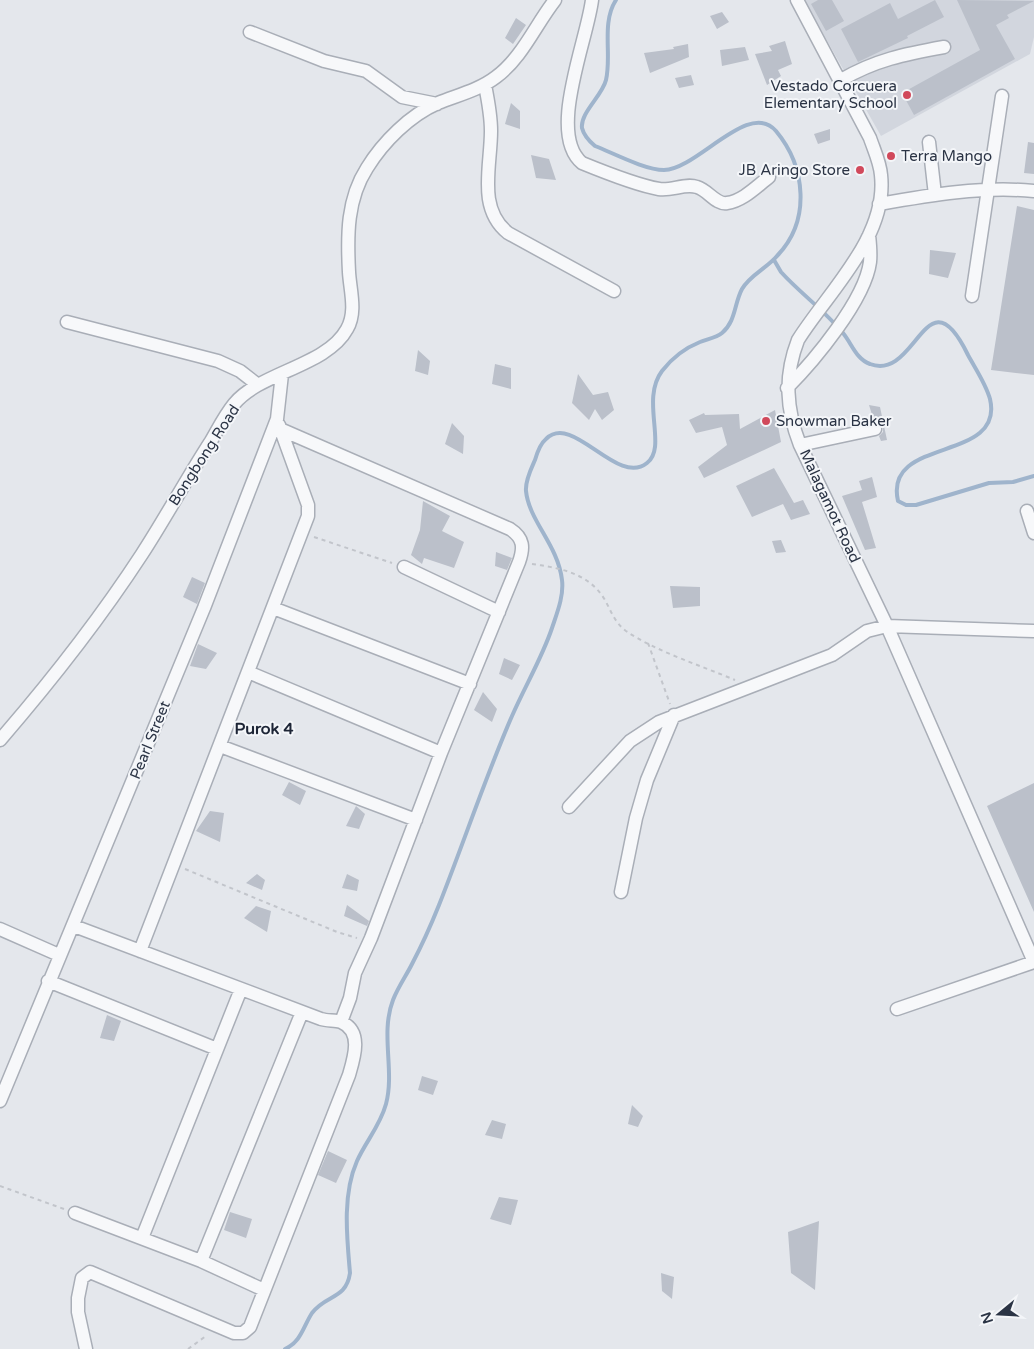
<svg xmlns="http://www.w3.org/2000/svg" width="1034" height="1349" font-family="'Varela Round',sans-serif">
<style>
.built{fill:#d2d6de}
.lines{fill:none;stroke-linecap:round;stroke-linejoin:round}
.stream{stroke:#9fb4cc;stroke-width:4}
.building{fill:#bbc0ca}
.minor-casing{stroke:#a9aeb7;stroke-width:15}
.path{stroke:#c2c5cb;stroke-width:2;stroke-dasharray:4 4;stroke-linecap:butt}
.minor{stroke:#f7f8fa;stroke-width:12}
.poi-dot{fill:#d1495b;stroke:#f4f6f9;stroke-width:2}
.labels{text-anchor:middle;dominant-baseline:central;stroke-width:4;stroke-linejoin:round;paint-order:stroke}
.poi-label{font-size:15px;fill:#2b3445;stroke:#f4f6f9;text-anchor:end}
.street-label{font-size:15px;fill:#2b3445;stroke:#f4f6f9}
.neighbourhood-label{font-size:16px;font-weight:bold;fill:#1d2536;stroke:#f4f6f9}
</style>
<rect width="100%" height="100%" fill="#e4e7ec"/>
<path class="built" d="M804 0H1034V37L1030 54 881 136Z"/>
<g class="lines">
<path class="stream" d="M774 260 781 272C800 293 825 311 843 333 852 344 856 359 870 364 917 382 926 269 968 355 975 368 986 384 990 399 1005 463 883 436 898 501L906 505H916L989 483 1013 482 1034 476
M285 1349C301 1342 303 1327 312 1313 326 1294 346 1300 350 1273 347 1238 342 1195 357 1161 366 1141 380 1126 386 1104 395 1070 380 1034 393 1000 398 987 406 976 412 964 422 945 431 925 439 905 464 842 485 778 512 716 525 686 542 658 552 628 557 613 564 596 562 580 558 545 529 521 526 491 525 481 531 469 535 460 537 453 540 444 546 439 573 412 617 487 647 463 668 447 640 400 662 371 672 358 685 348 700 342 707 339 716 338 722 333 736 321 734 304 742 289 750 275 767 268 777 256 811 221 806 167 776 131 749 99 698 169 664 170 645 170 613 153 595 146 589 141 584 136 582 128 580 113 602 96 606 80 612 55 601 23 616 0"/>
</g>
<path class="building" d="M818 0H832L844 21 826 31 811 4Z
M935 0 944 17 907 36 908 38 858 62 841 29 890 3 898 19Z
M957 0 1034 1 1007 15 1009 18 996 25 1015 59 914 115 902 93 980 50Z
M722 12 729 22 717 29 710 16Z
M516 18 526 25 513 44 505 38Z
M785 41 792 64 778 70 781 76 767 85 755 54 772 51 769 46Z
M688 44 689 57 650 73 644 53 674 49 673 47Z
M745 47 749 60 722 66 720 50Z
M691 75 694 85 679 88 675 78Z
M511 103 520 111V129L505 124Z
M830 129V140L818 144 814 134Z
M1028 142 1034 143V174L1024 173Z
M531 155 549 159 556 180 536 178Z
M1017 206 1034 210V375L991 370Z
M930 250 956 253 948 278 929 274Z
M418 350 430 361 428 375 415 371Z
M495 364 511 368V389L492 384Z
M578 374 593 395 608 392 614 410 602 420 595 409 589 420 572 403Z
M869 405 880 407 887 440 881 441 879 436 883 432V427L881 423 874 421Z
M775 410 781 442 704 478 698 467 727 445 722 427 696 433 689 420 704 413 705 415 739 414 740 429Z
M452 423 464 436 463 454 445 444Z
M774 468 794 503 803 500 810 514 791 520 783 504 752 517 736 486Z
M872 477 877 497 862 502 876 548 865 550 842 496 862 490 859 481Z
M423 501 450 516 442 531 464 542 454 568 424 558 422 564 411 555 420 530Z
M781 540 786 552 776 553 772 541Z
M496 552 512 558 507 570 495 566Z
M192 577 205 583 197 604 183 597Z
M670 586 700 587V606L673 608Z
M198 644 217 653 206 669 190 666Z
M504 658 520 665 512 680 499 674Z
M483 692 497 709 492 722 474 710Z
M289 782 306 791 300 805 282 795Z
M1034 783V912L987 806Z
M356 806 365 814 359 829 346 826Z
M210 811 224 813 220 842 196 831Z
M257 874 265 880 262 890 246 883Z
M347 874 359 880 357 891 342 888Z
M347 905 369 921 367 926 344 916Z
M256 906 271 911 267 932 244 918Z
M107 1015 121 1021 114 1041 100 1038Z
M422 1076 438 1081 433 1095 418 1090Z
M632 1105 643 1116 638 1127 628 1124Z
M492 1120 506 1124 502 1139 485 1135Z
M328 1151 347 1160 336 1183 318 1175Z
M499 1197 518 1200 511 1225 490 1219Z
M230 1212 252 1219 246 1238 224 1230Z
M819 1221 815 1290 791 1273 788 1232Z
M661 1273 674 1277 672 1299 662 1291Z"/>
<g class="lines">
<defs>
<path id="minor" d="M592 0C587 41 547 134 582 163 604 172 636 185 659 189 672 191 685 183 697 187 708 190 716 205 727 203 743 201 757 186 769 177
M797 0 870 138C874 150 880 162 881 175 888 237 828 292 798 340 784 376 786 409 800 445L887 626 1034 962
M250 32 324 61 366 71 402 97 437 104
M841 80C875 60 905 54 944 47
M485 85C488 100 491 116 491 131 491 167 477 208 508 233L614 291
M929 142 935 195
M879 204C930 195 982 186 1034 191
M972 296 1002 96
M67 322 218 361 240 371 258 385
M787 388C814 361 865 300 870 262 871 253 870 244 869 235
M280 429 510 529C524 538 524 548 519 562L441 753 371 938 355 973 350 998 341 1022
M800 445 875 429
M1027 511 1034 533
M404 567 499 612
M273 608 470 684
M248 672 441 753
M0 740C51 681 99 620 142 554 166 517 187 478 211 441 218 429 225 415 234 404 260 372 327 366 347 329 357 312 350 290 349 272 347 235 347 199 367 168 383 142 410 115 438 103 458 95 479 90 496 77 522 58 536 24 555 0
M220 746 416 820
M569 807 630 741 659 722 832 655 867 631 887 626 1034 631
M621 892 636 818 647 780 674 715
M74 926 321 1019C327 1021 336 1020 341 1022 363 1031 354 1058 349 1075L250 1327 243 1333H234L90 1272 82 1278 78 1298V1312L86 1349
M0 929 59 955
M140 951 308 516V505L279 425
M48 981 217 1049
M897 1009 1034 962
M0 1101 204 608 277 419 282 374
M75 1213 201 1261 264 1290
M142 1238 241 989
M201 1261 302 1012"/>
</defs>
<use href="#minor" class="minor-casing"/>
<path class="path" d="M314 537 392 563
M532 564C560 568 589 573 605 600 611 611 615 623 626 631 655 651 702 666 735 680
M648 643 670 704
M185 869 337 932 357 938
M0 1186 64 1209
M188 1349 206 1336"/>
<use href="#minor" class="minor"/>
</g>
<g class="poi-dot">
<circle cx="907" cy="95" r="5"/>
<circle cx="891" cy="156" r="5"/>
<circle cx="860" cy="170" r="5"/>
<circle cx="766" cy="421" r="5"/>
</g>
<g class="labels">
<g class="poi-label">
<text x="897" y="86">Vestado Corcuera<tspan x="897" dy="17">Elementary School</tspan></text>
<text x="901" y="156" text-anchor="start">Terra Mango</text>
<text x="850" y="170">JB Aringo Store</text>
<text x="776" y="421" text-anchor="start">Snowman Baker</text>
</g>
<g class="street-label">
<text transform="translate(204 455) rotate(-57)">Bongbong Road</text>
<text transform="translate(830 506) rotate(65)">Malagamot Road</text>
<text transform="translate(150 740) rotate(-68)">Pearl Street</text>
</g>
<g class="neighbourhood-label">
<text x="264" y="729">Purok 4</text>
</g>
</g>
<g transform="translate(999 1314) rotate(252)" stroke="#f4f6f9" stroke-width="4" paint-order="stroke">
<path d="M0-4L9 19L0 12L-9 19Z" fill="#2b3445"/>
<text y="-8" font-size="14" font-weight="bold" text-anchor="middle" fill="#2b3445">N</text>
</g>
</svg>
